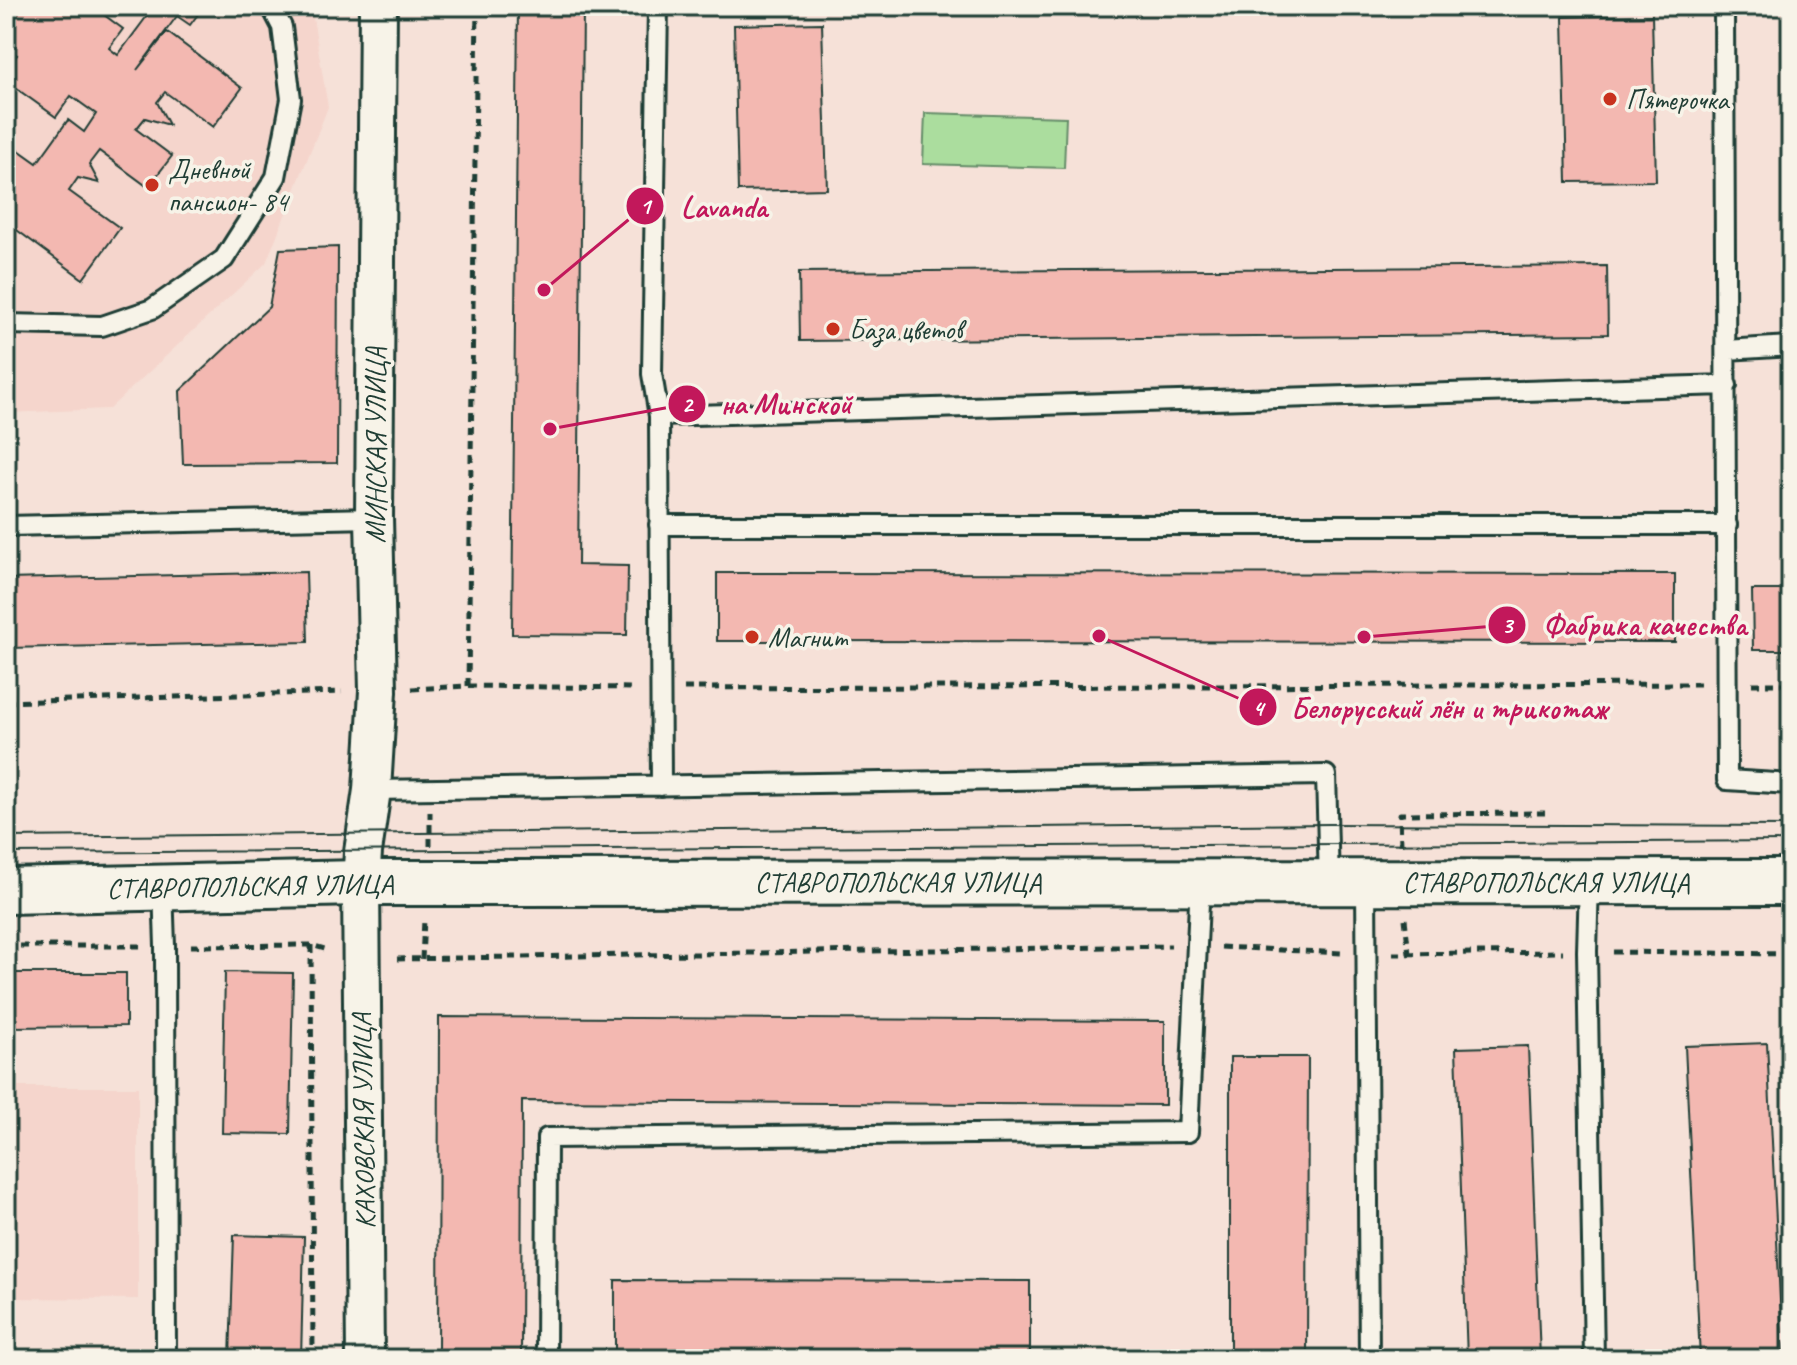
<svg xmlns="http://www.w3.org/2000/svg" width="1797" height="1365" font-family="Caveat,sans-serif">
<style>
.built{fill:#f5d5cc}
.green{fill:#abdd9e;stroke:#658d69;stroke-width:2}
.building{fill:#f3b8b1;stroke:#1f3d34;stroke-width:2}
.lines{fill:none;stroke-linecap:round;stroke-linejoin:round}
.service-casing{stroke:#1f3d34;stroke-width:24}
.minor-casing{stroke:#1f3d34;stroke-width:42}
.tertiary-casing{stroke:#1f3d34;stroke-width:50}
.path{stroke:#1f3d34;stroke-width:5;stroke-dasharray:8 6;stroke-linecap:butt}
.service{stroke:#f7f3e8;stroke-width:18}
.minor{stroke:#f7f3e8;stroke-width:36}
.tertiary{stroke:#f7f3e8;stroke-width:44}
.tram{stroke:#1f3d34;stroke-width:2}
.poi-dot{fill:#c8321e;stroke:#f7f3e8;stroke-width:3}
.labels{text-anchor:middle;dominant-baseline:central;stroke-width:7;stroke-linejoin:round;paint-order:stroke}
.poi-label{font-size:28px;fill:#1f3d34;stroke:#f7f3e8;text-anchor:start}
.street-label{font-size:28px;fill:#1f3d34;stroke:#f7f3e8}
.leader{fill:none;stroke:#c2185b;stroke-width:3}
.callout-dot{fill:#c2185b;stroke:#f7f3e8;stroke-width:3}
.mark-label{font-size:24px;text-anchor:middle;font-weight:bold;fill:#fff}
.callout-label{font-size:30px;text-anchor:middle;font-weight:bold;fill:#c2185b;stroke:#f7f3e8;stroke-width:7;stroke-linejoin:round;paint-order:stroke}
</style>
<rect width="100%" height="100%" fill="#f6e1d8"/>
<filter id="ink" filterUnits="userSpaceOnUse"><feTurbulence type="fractalNoise" baseFrequency=".0125" numOctaves="2"/><feDisplacementMap in="SourceGraphic" scale="16" xChannelSelector="R" yChannelSelector="G"/><feConvolveMatrix kernelMatrix="1 2 1 2 8 2 1 2 1" color-interpolation-filters="sRGB"/></filter>
<g filter="url(#ink)">
<path class="built" d="M6 6H311L328 107 266 263 109 409 6 413Z
M6 1087H138V1299L6 1298Z"/>
<path class="green" d="M925 113 1066 117 1064 168 923 164Z"/>
<path class="building" d="M6 6H50L55 10 58 6H92L123 29 109 48 118 55 150 12 142 6H204L190 25 177 16 137 70 167 32 242 88 213 127 165 92 157 102 169 125 145 118 136 129 172 156 148 187 99 151 89 164 99 183 78 178 69 191 120 228 83 279 6 222V141L37 163 68 120 84 132 96 114 71 96 56 117 6 81V70L17 55 6 47Z
M518 6H583L578 565 628 566 627 635 512 634Z
M1652 15 1656 181 1567 182 1563 17Z
M822 23 827 189 738 191 734 25Z
M338 247 337 463 183 464 180 391 269 307 280 249Z
M1607 266 1608 334 800 341 799 272Z
M306 572 308 642 6 648V579Z
M717 573 1675 574V642L717 641Z
M1752 590H1791V650H1753Z
M225 972 293 973 290 1134 222 1133Z
M6 973H126V1026L6 1027Z
M439 1017 1165 1021V1105L522 1101 521 1359H438Z
M1767 1043 1783 1359H1700L1685 1046Z
M1528 1046 1540 1359H1467L1456 1048Z
M1230 1057H1308L1307 1359H1230Z
M234 1235 304 1237 301 1359H230Z
M615 1280 1030 1281V1359H615Z"/>
<g class="lines">
<defs>
<path id="service" d="M658 6 652 374 659 416 661 786
M1724 6 1727 780 1791 784
M6 324 102 326 152 309 224 259 276 177 291 99 282 27 271 6
M1726 350 1791 346
M659 416 1727 385
M659 525H1727
M6 526 374 518
M372 790 1326 775 1329 882
M1366 882 1369 1359
M1589 882 1587 951 1594 1359
M163 887 165 946 166 1359
M546 1359 547 1138 1188 1132 1200 882"/>
<path id="minor" d="M365 1359 361 883 363 852 372 790 378 691 374 518 378 6"/>
<path id="tertiary" d="M6 891 361 883 1791 882"/>
</defs>
<use href="#service" class="service-casing"/>
<use href="#minor" class="minor-casing"/>
<use href="#tertiary" class="tertiary-casing"/>
<path class="path" d="M1752 684H1791
M468 686 477 6
M684 688 1702 684
M412 689 468 686 634 688
M6 702 342 692
M1401 845 1400 814 1546 813
M430 846V812
M1405 919 1409 954
M311 945 313 1359
M6 946H141
M191 946 311 945 328 950
M1221 947 1343 953
M1613 952 1791 954
M1393 954 1563 952
M397 959 1171 946
M422 959 424 920"/>
<use href="#service" class="service"/>
<use href="#minor" class="minor"/>
<use href="#tertiary" class="tertiary"/>
<path class="tram" d="M6 837 1330 824 1791 826
M6 853 1791 841"/>
</g>
</g>
<g class="poi-dot">
<circle cx="1610" cy="99" r="8"/>
<circle cx="152" cy="185" r="8"/>
<circle cx="833" cy="329" r="8"/>
<circle cx="752" cy="637" r="8"/>
</g>
<g class="labels">
<g class="poi-label">
<text x="1626" y="99">Пятерочка</text>
<text x="168" y="169">Дневной<tspan x="168" dy="32">пансион- 84</tspan></text>
<text x="849" y="329">База цветов</text>
<text x="768" y="637">Магнит</text>
</g>
<g class="street-label">
<text transform="translate(375 445) rotate(-90)">МИНСКАЯ УЛИЦА</text>
<text x="898" y="882">СТАВРОПОЛЬСКАЯ УЛИЦА</text>
<text x="1546" y="882">СТАВРОПОЛЬСКАЯ УЛИЦА</text>
<text transform="translate(250 886) rotate(-1)">СТАВРОПОЛЬСКАЯ УЛИЦА</text>
<text transform="translate(363 1121) rotate(-91)">КАХОВСКАЯ УЛИЦА</text>
</g>
</g>
<path class="leader" d="M544 290L645 206M550 429L687 404M1364 637L1507 625M1099 636L1258 707"/>
<g class="callout-dot">
<circle cx="544" cy="290" r="8"/>
<circle cx="550" cy="429" r="8"/>
<circle cx="1364" cy="637" r="8"/>
<circle cx="1099" cy="636" r="8"/>
<circle cx="645" cy="206" r="20"/>
<circle cx="687" cy="404" r="20"/>
<circle cx="1507" cy="625" r="20"/>
<circle cx="1258" cy="707" r="20"/>
</g>
<g class="mark-label">
<text x="645" y="214">1</text>
<text x="687" y="412">2</text>
<text x="1507" y="633">3</text>
<text x="1258" y="716">4</text>
</g>
<g class="callout-label">
<text x="724" y="217">Lavanda</text>
<text x="786" y="414">на Минской</text>
<text x="1645" y="635">Фабрика качества</text>
<text x="1449" y="718">Белорусский лён и трикотаж</text>
</g>
<rect width="1797" height="1365" fill="none" stroke="#f7f3e8" stroke-width="32"/>
<rect x="16" y="16" width="1765" height="1333" fill="none" stroke="#1f3d34" stroke-width="3" filter="url(#ink)"/>
</svg>
